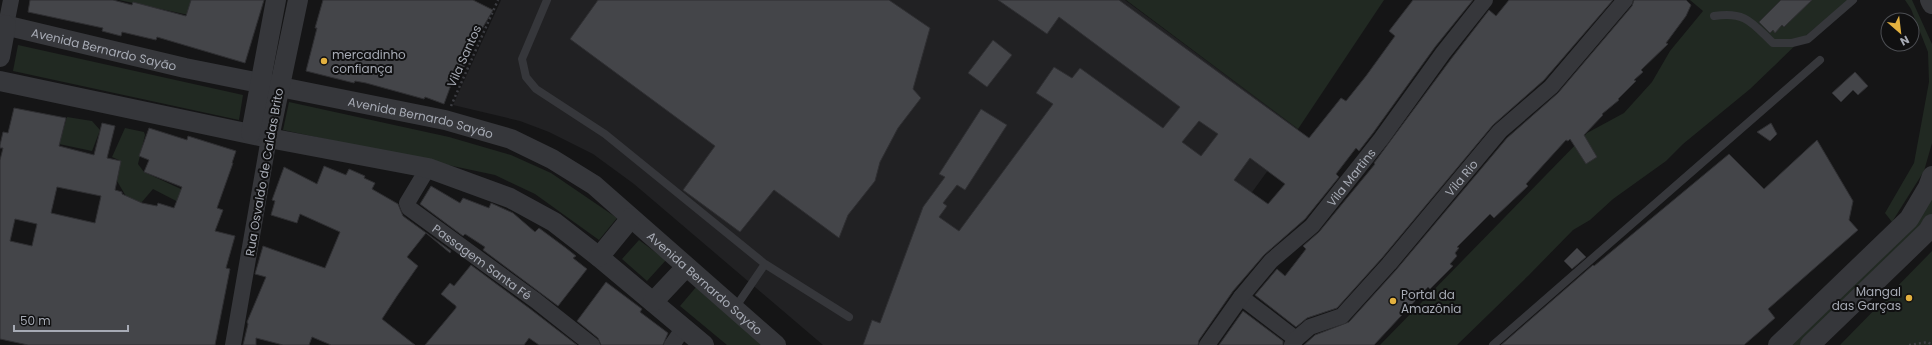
<svg xmlns="http://www.w3.org/2000/svg" width="1932" height="345" font-family="Poppins,sans-serif">
<style>
.built{fill:#212123}
.green{fill:#212922}
.building{fill:#444549;stroke:#2f2f32;fill-rule:evenodd}
.lines{fill:none;stroke-linecap:round;stroke-linejoin:round}
.path{stroke:#3c3d42;stroke-width:2.5;stroke-dasharray:2 3;stroke-linecap:butt}
.service{stroke:#36373b;stroke-width:8}
.minor{stroke:#36373b;stroke-width:16}
.tertiary{stroke:#36373b;stroke-width:20}
.poi-dot{fill:#e3b13f;stroke:#101011;stroke-width:1.5}
.labels{text-anchor:middle;dominant-baseline:central;stroke-width:4;stroke-linejoin:round;paint-order:stroke}
.street-label{font-size:12px;fill:#a7abb5;stroke:#101011}
.poi-label{font-size:12px;fill:#a7abb5;stroke:#101011;text-anchor:start}
</style>
<rect width="100%" height="100%" fill="#151516"/>
<path class="built" d="M501 0H1125L1298 129 1141 345H823L634 184 593 154 549 132 520 121 453 105Z"/>
<path class="green" d="M119 0H191L203 4 198 17Z
M1126 0H1384L1298 129Z
M1690 0H1848L1803 38 1750 89 1683 144 1666 161 1613 199 1590 220 1573 230 1529 275 1457 345H1380L1587 133 1624 113 1652 82 1670 51 1703 11Z
M1905 0H1912L1932 44V143L1924 171 1892 222 1885 213 1914 163 1929 82 1928 52 1911 9Z
M18 45 243 95 239 120 13 71Z
M289 102 449 137 511 155 551 173 617 218 599 240 535 194 495 175 283 130Z
M67 117 92 121 100 130 92 151 59 144Z
M125 128 144 132 145 135 138 164 144 172 196 196 188 207 153 189 141 203 127 198 117 181 121 161 112 157Z
M1932 192V219L1805 345H1788Z
M639 240 666 260 647 281 622 259Z
M1932 251V345H1840Z
M697 286 764 345H727L680 306Z"/>
<path class="building" d="M30 0H113L132 5 133 2 186 16 191 0H264L245 63 157 37 156 40 122 32 121 36 102 31 103 28 28 12Z
M323 0H473L493 10 479 34 460 76 455 74 444 104 425 97 424 99 366 83 355 81 354 83 306 71 317 28H315Z
M598 0H889L930 28 913 89 921 98 898 128 880 162 875 181 848 215 839 238 774 190 740 232 683 190 715 146 570 39Z
M998 0H1119L1309 138 1341 98 1346 101 1366 76 1395 36 1389 31 1413 0H1473L1435 47 1373 133 1359 151 1356 148 1336 174 1339 177 1305 219 1264 255 1233 291 1199 340 1198 345H863L872 320 880 323 923 207 945 177 939 174 981 109 1007 125 965 190 957 185 943 203 947 206 939 217 959 231 1053 104 1036 93 1054 67 1072 78 1080 68 1163 128 1180 107 1059 17 1047 34ZM1199 121 1218 134 1201 156 1182 142ZM1250 158 1285 184 1268 204 1234 180Z
M1509 0H1613L1544 80 1493 125 1382 258 1337 308 1307 318 1296 327 1255 295 1277 269 1285 276 1306 249 1303 246 1319 232 1375 164 1374 163 1451 59 1489 10 1496 16Z
M1634 0H1686L1691 5 1686 16 1666 43 1668 44 1641 70 1643 72 1634 80 1636 81 1618 99 1619 100 1602 114 1603 115 1584 135 1597 157 1586 164 1570 139 1568 141 1566 140 1526 184 1528 186 1494 218 1490 214 1457 247 1459 248 1455 253 1457 256 1450 264 1453 266 1430 289 1428 287 1374 345H1304L1315 335 1349 322 1396 270 1507 138 1558 93 1632 6Z
M1781 0H1812L1784 27 1782 25 1775 33 1773 30 1770 33 1759 22Z
M993 40 1012 55 987 87 968 73Z
M1855 72 1868 86 1858 95 1853 90 1841 102 1832 93Z
M14 108 66 118 59 146 94 155 102 123 115 126 107 158 121 161 115 190 122 192V194L142 203 157 206 158 203 174 208 182 187 144 172 149 160 139 156 149 128 187 140 188 136 236 151 232 163H233L217 208 223 210 215 231 235 236 226 268 230 269 215 345H28L0 339V160L3 148H0V145L3 132 8 133ZM57 187 101 196 95 223 51 213ZM15 219 37 224 32 246 10 241Z
M1771 123 1777 134 1770 141 1757 132Z
M1817 140 1853 201 1849 220 1858 230 1768 309 1775 318 1744 345H1501L1593 265 1594 266 1729 154 1764 189Z
M324 166 346 175 349 169 365 176 364 178 375 183 372 189 398 204 403 216 451 251 450 253 426 233 407 257 418 266 397 296 382 319 415 345H331L312 337 309 345H283L256 338V345H243L248 324 247 322 266 277 255 274 263 246 325 268 340 232 300 214 297 223 271 215 275 201 272 200 284 167 317 184Z
M431 186 460 203 463 198 489 208 491 203 513 213 535 232 539 228 566 248 576 256 573 258 587 269 558 306 483 250 485 247 465 234 463 236 420 204Z
M1577 248 1586 257 1572 269 1564 261Z
M471 265 529 308 577 345H539L529 338 524 345H425L456 308V306L441 294 450 283 454 286Z
M606 282 642 309 640 312 668 333 663 345H601L598 338 577 321Z
M1243 311 1283 341V345H1219Z"/>
<g class="lines">
<path class="path" d="M451 106 498 0
M1909 345 1928 342 1932 345"/>
<path class="service" d="M547 0 522 59 526 77 536 89 605 134 765 264 849 317
M1714 16C1746 11 1752 23 1773 43H1792L1808 39 1853 0
M735 308 765 264
M1493 345 1820 60"/>
<g class="minor">
<path d="M6 25 11 0"/>
<path id="s1" d="M428 168 407 203 409 208 535 300 592 345"/>
<path d="M1241 297 1296 339"/>
<path d="M233 345 269 138"/>
<path d="M672 345 683 329"/>
<path id="s2" d="M1207 345 1241 297 1271 261 1312 226 1381 139 1443 53 1485 0"/>
<path id="s3" d="M1292 345 1296 339 1310 327 1342 316 1389 264 1500 131 1551 87 1625 0"/>
</g>
<g class="tertiary">
<path d="M1930 0 1932 4"/>
<path id="s4" d="M0 24 185 68 445 120 511 139 552 159 594 185 776 345"/>
<path d="M0 57 6 25"/>
<path d="M0 81 269 138 428 168 510 198 554 222 599 257 704 345"/>
<path d="M251 133 276 0"/>
<path d="M269 138 298 0"/>
<path d="M599 257 631 218"/>
<path d="M653 302 686 267"/>
<path d="M1778 345 1909 219 1928 187 1932 176"/>
<path d="M1810 345 1928 231 1932 224"/>
</g>
</g>
<g class="poi-dot">
<circle cx="324" cy="61" r="4"/>
<circle cx="1909" cy="298" r="4"/>
<circle cx="1393" cy="301" r="4"/>
</g>
<g class="labels">
<g class="street-label">
<text stroke="none"><textPath href="#s4" startOffset="107">Avenida Bernardo Sayão</textPath></text>
<text transform="translate(464 56) rotate(-66)">Vila Santos</text>
<text stroke="none"><textPath href="#s4" startOffset="431">Avenida Bernardo Sayão</textPath></text>
<text transform="translate(264 172) rotate(-80)">Rua Osvaldo de Caldas Brito</text>
<text stroke="none"><textPath href="#s2" startOffset="222">Vila Martins</textPath></text>
<text stroke="none"><textPath href="#s3" startOffset="242">Vila Rio</textPath></text>
<text stroke="none"><textPath href="#s1" startOffset="137">Passagem Santa Fé</textPath></text>
<text stroke="none"><textPath href="#s4" startOffset="767">Avenida Bernardo Sayão</textPath></text>
</g>
<g class="poi-label">
<text x="332" y="54">mercadinho<tspan x="332" dy="14">confiança</tspan></text>
<text x="1901" y="291" text-anchor="end">Mangal<tspan x="1901" dy="14">das Garças</tspan></text>
<text x="1401" y="294">Portal da<tspan x="1401" dy="14">Amazônia</tspan></text>
</g>
</g>
<g transform="translate(1900 32) rotate(152)"><circle r="19" fill="#101011" stroke="#4c4e53"/>
<path d="M0-3L7 15L0 10L-7 15Z" fill="#e3b13f"/>
<text y="-6" font-size="11" font-weight="bold" text-anchor="middle" fill="#a7abb5">N</text>
</g>
<path d="M14 325v6h114v-6" fill="none" stroke="#a7abb5" stroke-width="2"/>
<text x="20" y="325" font-size="12" fill="#a7abb5" stroke="#101011" stroke-width="3" paint-order="stroke">50 m</text>
</svg>
